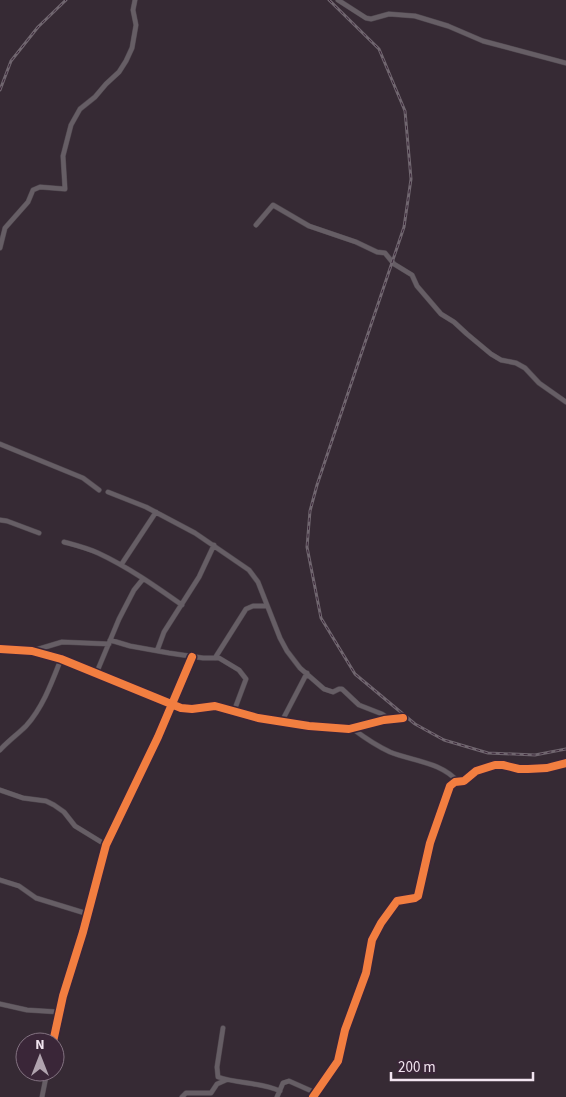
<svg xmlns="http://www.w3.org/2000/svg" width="566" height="1097" font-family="'Source Sans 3',sans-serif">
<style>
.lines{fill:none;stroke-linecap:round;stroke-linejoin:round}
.street-casing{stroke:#4f464e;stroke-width:5.5}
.street{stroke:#665e65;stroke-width:4.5}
.rail-casing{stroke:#70666f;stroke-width:3}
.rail{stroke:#3a2638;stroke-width:1;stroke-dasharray:4;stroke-linecap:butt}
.cycleway-casing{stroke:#3a2638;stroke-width:11}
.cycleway{stroke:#f27e40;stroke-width:8}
</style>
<rect width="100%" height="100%" fill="#362a34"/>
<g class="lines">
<defs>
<path id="street" d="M338 0 366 18 371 19 389 14 415 16 448 26 483 41 566 63
M256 225 273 205 309 226 356 242 377 252 385 253 394 264 412 275 417 286 441 314 454 322 467 334 491 354 501 360 516 363 525 368 539 383 566 402
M0 248 5 228 28 202 33 190 40 187 65 189 63 156 71 125 80 109 95 97 106 84 119 72 126 61 132 48 136 25 133 10 135 0
M0 444 83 478 99 490
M108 492 146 507 195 533 249 570 258 582 280 638 287 651 300 668 324 689 333 692 339 689H342L359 705 382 714 389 719
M0 520 7 521 39 533
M64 542C75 545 87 548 98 553 128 567 155 586 182 605
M121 565 156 512
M110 640 130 646 169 653 203 658H219L239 670 246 679 234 711
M0 649 32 651 61 659 181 708 192 709 215 706 258 718 309 726 349 729 384 720 403 718
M32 651 62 642 109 644
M157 651 164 632 199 577 214 545
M215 658 246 609 253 606H267
M96 674 119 619 134 590 143 579
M282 721 307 673
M353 729C365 738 377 746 390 752 412 761 442 762 458 782
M0 750C8 741 18 734 26 726 43 707 52 682 61 659
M0 790 23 798 46 801 54 805 64 812 75 826 106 845
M0 880 19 886 36 898 88 914
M0 1004 27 1010 59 1012
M223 1028 217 1067 218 1077C238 1084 260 1082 280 1091
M53 1042 63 996 83 932 106 845 158 737 192 657
M42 1097 47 1072
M182 1097 186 1093H211L217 1084 226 1080
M277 1097 283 1083 289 1081 316 1093
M313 1097 338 1061 345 1030 366 973 372 940 381 923 397 901 415 898 418 896 430 843 450 786 455 782 464 781 476 771 495 765H503L519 769H528L547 768 566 763"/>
</defs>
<use href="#street" class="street-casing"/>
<use href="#street" class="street"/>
<defs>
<path id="rail" d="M329 0 379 49 405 111 411 179 404 227 317 485 310 511 307 547 321 618 355 674 415 724 444 740 488 753 535 755 566 749
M0 90 11 61 38 27 66 0"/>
</defs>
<use href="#rail" class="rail-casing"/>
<use href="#rail" class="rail"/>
<defs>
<path id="cycleway" d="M0 649 32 651 61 659 181 708 192 709 215 706 258 718 309 726 349 729 384 720 403 718
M53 1042 63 996 83 932 106 845 158 737 192 657
M313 1097 338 1061 345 1030 366 973 372 940 381 923 397 901 415 898 418 896 430 843 450 786 455 782 464 781 476 771 495 765H503L519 769H528L547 768 566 763"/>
</defs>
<use href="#cycleway" class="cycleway-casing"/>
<use href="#cycleway" class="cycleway"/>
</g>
<g transform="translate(40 1057)"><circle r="24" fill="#3a2638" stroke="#837281"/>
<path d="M0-4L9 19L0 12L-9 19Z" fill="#b0a3ae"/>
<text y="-8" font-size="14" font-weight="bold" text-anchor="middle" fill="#f1e4ef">N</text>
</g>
<path d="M391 1072v8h142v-8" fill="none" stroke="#f1e4ef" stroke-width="2.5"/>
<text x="398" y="1072" font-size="15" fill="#f1e4ef" stroke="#3a2638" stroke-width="4" paint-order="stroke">200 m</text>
</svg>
